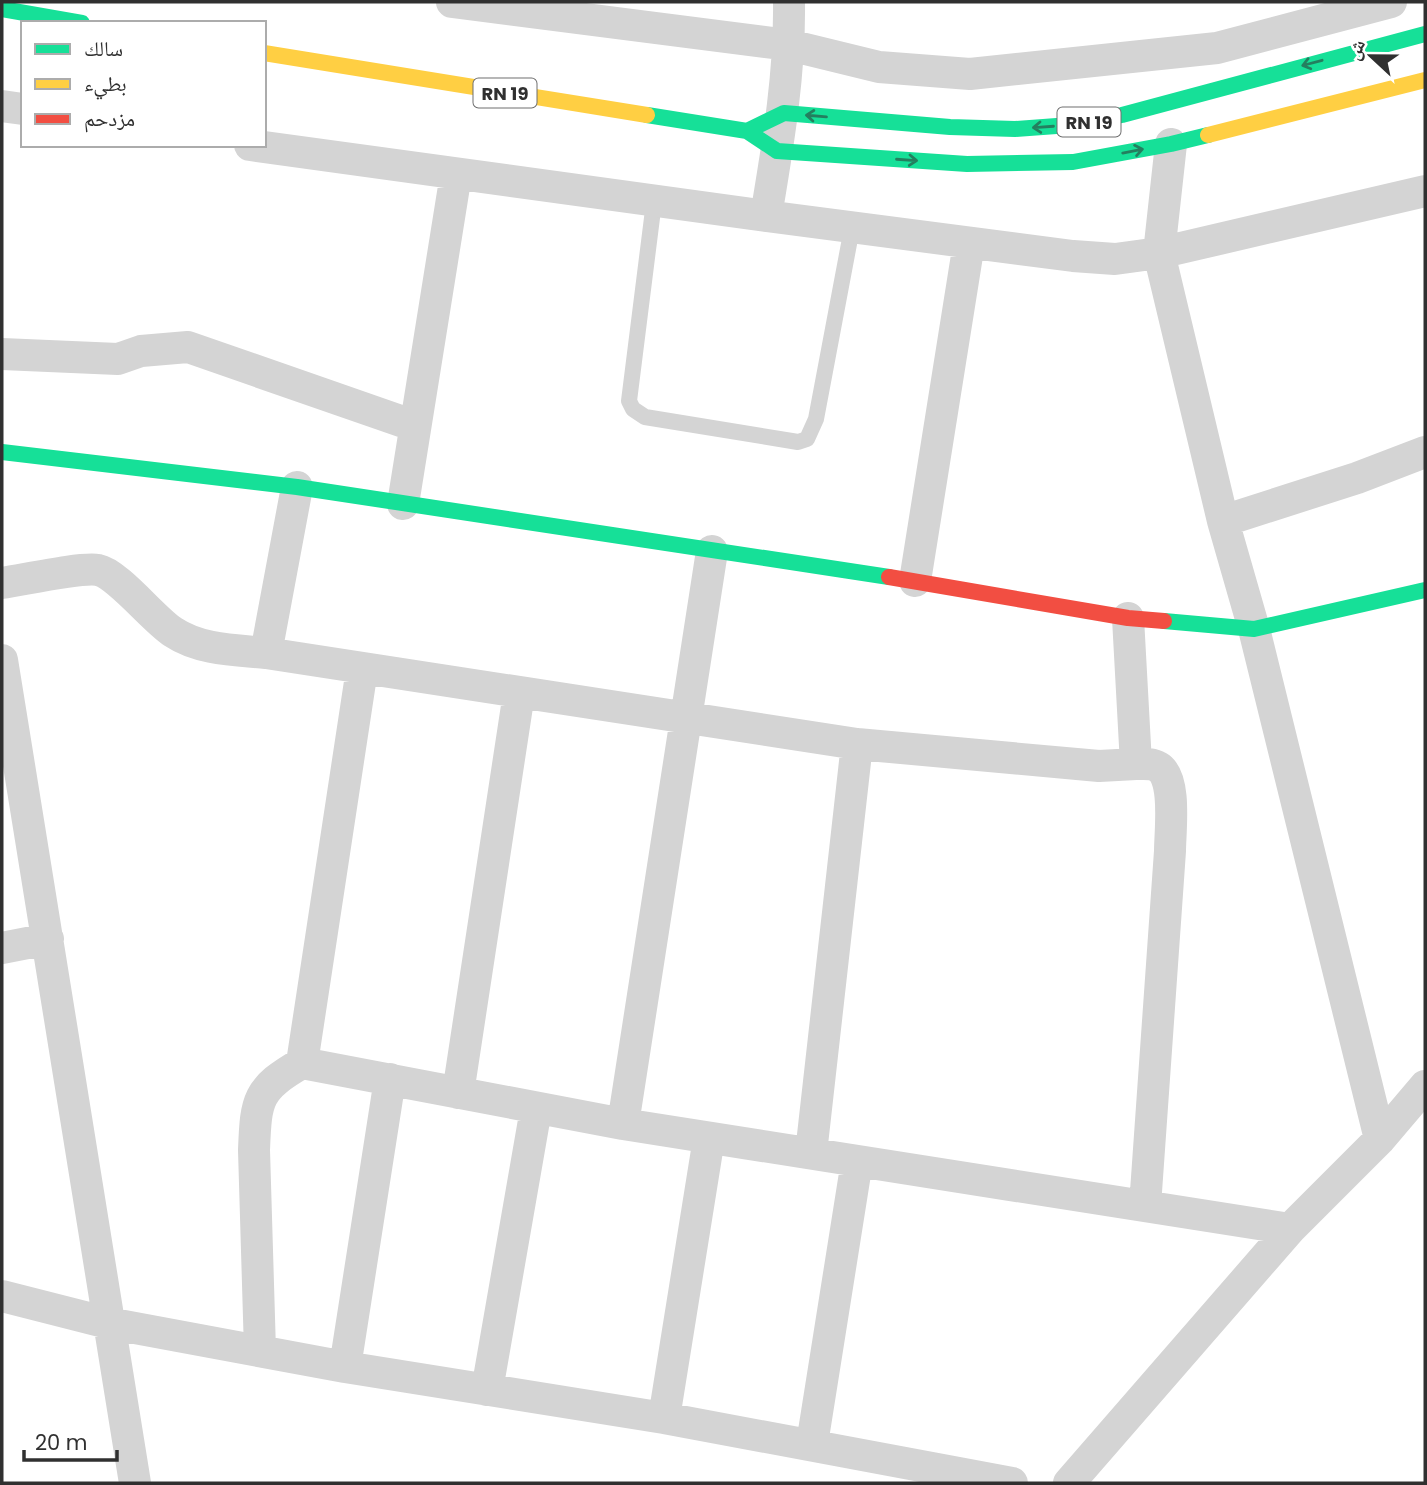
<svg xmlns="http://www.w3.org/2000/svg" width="1427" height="1485" font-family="Poppins,'Noto Naskh Arabic',sans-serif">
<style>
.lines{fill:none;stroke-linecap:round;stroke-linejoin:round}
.lane{stroke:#d4d4d4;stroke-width:16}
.street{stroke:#d4d4d4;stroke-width:32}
.fast{stroke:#16e098;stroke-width:16}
.slow{stroke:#ffcf43;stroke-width:16}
.jam{stroke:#f24e42;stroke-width:16}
.oneway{stroke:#247f5f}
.labels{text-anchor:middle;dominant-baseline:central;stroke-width:7;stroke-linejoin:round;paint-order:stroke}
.shield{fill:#fff;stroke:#6e6e6e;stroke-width:2}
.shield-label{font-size:18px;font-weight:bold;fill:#303030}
</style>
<rect width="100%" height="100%" fill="#fff"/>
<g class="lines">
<path class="lane" d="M654 202 629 401 633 409 645 417 798 442 807 439 816 419 852 228"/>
<path class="street" d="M452 2 789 45 879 67 970 74 1217 48 1391 2
M789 2C790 75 778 144 766 216L1073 256 1115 259 1159 253 1425 191
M2 106 23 109
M1171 144 1159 253 1223 521 1254 629 1380 1139
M250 145 766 216
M2 354 118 359 141 351 188 347 415 426
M297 487 266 653 857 744 1099 766 1136 764 1128 618
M403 504 456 174
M1223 521 1357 478 1425 452
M915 581 969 243
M2 583C23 580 81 567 98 570 118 574 153 619 173 632 200 650 235 650 266 653
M2 660 135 1483
M362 669 302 1063 623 1124 1290 1229
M1136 764C1143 764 1152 763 1158 767 1177 777 1170 832 1170 851L1145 1206
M2 948 48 939
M458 1093 519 693
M623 1124 712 551
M811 1153 857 744
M2 1296 108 1323 345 1367 664 1418 1012 1483
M260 1351 254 1150C256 1099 257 1089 302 1063
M345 1367 390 1079
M487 1390 536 1109
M664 1418 709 1138
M812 1444 857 1161
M1069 1483 1290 1229 1380 1139 1425 1086"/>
<path class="fast" d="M2 9 82 23
M647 115 747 131 777 151 967 164 1073 162 1171 144 1208 135
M747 131 784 113 950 127 1015 129 1070 125 1122 115 1425 34
M2 452 297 487 889 577
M1164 621 1254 629 1425 590"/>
<path class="slow" d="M264 53 647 115
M1208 135 1425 80"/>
<path class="jam" d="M889 577 1128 618 1164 621"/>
</g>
<defs><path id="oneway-shaft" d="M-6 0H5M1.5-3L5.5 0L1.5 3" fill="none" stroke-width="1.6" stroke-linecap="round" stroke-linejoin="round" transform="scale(1.75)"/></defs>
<g class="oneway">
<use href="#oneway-shaft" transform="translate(1312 63) rotate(165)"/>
<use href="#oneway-shaft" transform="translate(816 116) rotate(-175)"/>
<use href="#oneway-shaft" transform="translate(1043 127) rotate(176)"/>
<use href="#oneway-shaft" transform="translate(1133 151) rotate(-11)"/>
<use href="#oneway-shaft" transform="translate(907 160) rotate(4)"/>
</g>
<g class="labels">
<g class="shield">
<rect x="473.5" y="78.5" width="63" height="29" rx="5"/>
<rect x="1057.5" y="107.5" width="63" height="29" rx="5"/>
</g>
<g class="shield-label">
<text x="505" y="93">RN 19</text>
<text x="1089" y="122">RN 19</text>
</g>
</g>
<rect width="1427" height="1485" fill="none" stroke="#303030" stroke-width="7"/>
<rect x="21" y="21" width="245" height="126" fill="#ffffff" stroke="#acacac" stroke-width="2"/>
<rect x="35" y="44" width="35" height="10" fill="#16e098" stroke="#acacac" stroke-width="2"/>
<text x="84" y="56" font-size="21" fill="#303030">سالك</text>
<rect x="35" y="79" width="35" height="10" fill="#ffcf43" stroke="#acacac" stroke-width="2"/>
<text x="84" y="91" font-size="21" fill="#303030">بطيء</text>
<rect x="35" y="114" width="35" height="10" fill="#f24e42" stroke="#acacac" stroke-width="2"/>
<text x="84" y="126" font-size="21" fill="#303030">مزدحم</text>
<g transform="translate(1371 56) rotate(292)" stroke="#ffffff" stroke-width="5" paint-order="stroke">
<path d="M0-5L12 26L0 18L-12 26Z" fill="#303030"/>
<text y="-10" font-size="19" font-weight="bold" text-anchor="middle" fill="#303030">ش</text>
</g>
<path d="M24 1450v10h93v-10" fill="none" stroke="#303030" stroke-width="3.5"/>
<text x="35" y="1450" font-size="21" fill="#303030" stroke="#ffffff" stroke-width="5" paint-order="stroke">20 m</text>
</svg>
